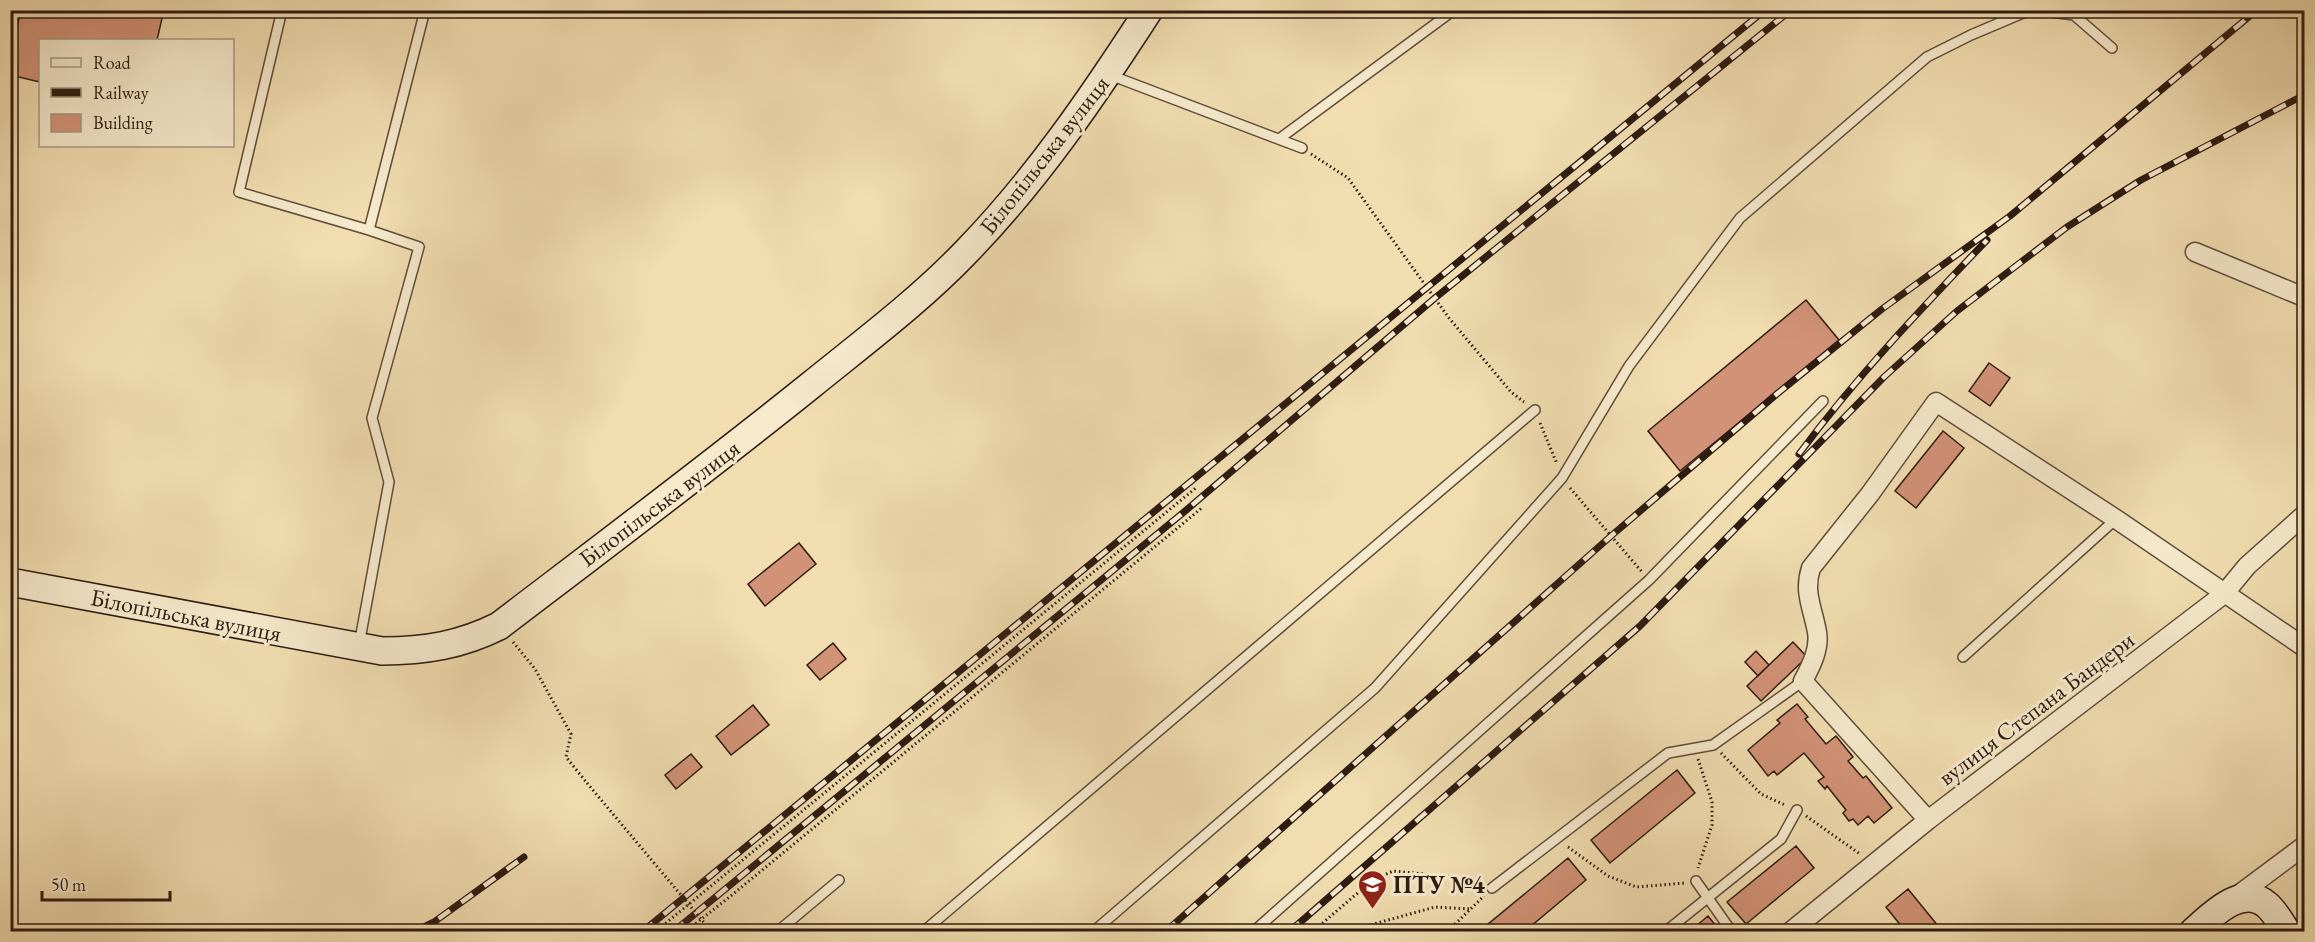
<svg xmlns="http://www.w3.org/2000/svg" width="2315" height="942" font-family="'EB Garamond',serif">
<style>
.building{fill:#d29277;stroke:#2e1b12;stroke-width:1.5}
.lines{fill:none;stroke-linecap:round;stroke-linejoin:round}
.lane-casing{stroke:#5f4c3a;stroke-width:12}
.street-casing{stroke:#5f4c3a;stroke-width:21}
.secondary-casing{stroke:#2e1b12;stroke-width:30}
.path{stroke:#2e1b12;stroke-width:3;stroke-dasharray:1.5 3;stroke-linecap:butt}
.lane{stroke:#f6e9cc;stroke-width:9}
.street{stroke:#f6e9cc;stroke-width:18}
.secondary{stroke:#f6e9cc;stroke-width:27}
.rail-casing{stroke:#2e1b12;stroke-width:7}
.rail{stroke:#f6e9cc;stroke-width:4.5;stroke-dasharray:14;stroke-linecap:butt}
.path-bridge{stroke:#2e1b12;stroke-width:3;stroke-dasharray:1.5 3;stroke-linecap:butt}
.labels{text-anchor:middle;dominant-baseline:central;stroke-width:6;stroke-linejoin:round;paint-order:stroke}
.street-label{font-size:24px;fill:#2e1b12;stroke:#f6e9cc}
.poi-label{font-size:24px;font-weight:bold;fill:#2e1b12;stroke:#f6e9cc;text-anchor:start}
</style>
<rect width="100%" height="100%" fill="#f1ddb0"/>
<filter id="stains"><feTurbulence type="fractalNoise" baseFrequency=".00333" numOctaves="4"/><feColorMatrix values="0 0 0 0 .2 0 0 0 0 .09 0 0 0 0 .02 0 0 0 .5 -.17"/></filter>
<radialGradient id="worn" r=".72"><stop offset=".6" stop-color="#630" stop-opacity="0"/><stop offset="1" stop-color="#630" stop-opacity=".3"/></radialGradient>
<path class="building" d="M21 10H164L157 40H40V82L10 75V57Z
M1806 300 1839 340 1680 471 1648 431Z
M1989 363 2010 378 1990 406 1969 391Z
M1943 431 1964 448 1916 508 1895 491Z
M799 543 816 564 765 606 748 584Z
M1793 642 1807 657 1761 701 1747 686Z
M833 643 846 659 820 680 807 665Z
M1756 651 1769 665 1758 676 1745 662Z
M1797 704 1808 717 1805 719 1826 744 1836 736 1853 757 1848 761 1863 778 1866 776 1892 808 1874 823 1868 816 1858 825 1853 819 1849 821 1843 813 1846 810 1827 786 1825 789 1818 781 1824 777 1804 753 1777 775 1774 771 1768 776 1748 750 1780 723 1777 720Z
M753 705 769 725 731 755 716 736Z
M691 754 702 767 676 789 665 775Z
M1677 770 1695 793 1610 863 1591 840Z
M1796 846 1814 868 1746 924 1727 902Z
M1568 858 1586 880 1524 932H1492L1487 925Z
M1908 889 1943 932H1906L1886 907Z
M1708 916 1721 932H1689Z"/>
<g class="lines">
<defs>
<path id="lane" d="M282 10 239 192 369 230 419 247 372 418 389 482 359 645
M2035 10 2074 15 2112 48
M1110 75 1302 148
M1279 139 1454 10
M369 230 425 10
M1963 657 2116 519
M1696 881 1732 932
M1492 888 1668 753 1713 745 1803 681
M777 932 839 880
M923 932 1535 410
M1093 932 1375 688 1562 478 1629 366 1740 218 1927 57 1971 35 2030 10
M1253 932 1649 580 1823 401
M1665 932 1781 839 1797 810"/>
<path id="street" d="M2195 252 2304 297
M1928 820 1803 681C1811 666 1820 649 1817 632 1813 609 1803 592 1811 568L1870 494 1936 402 2116 519 2304 647
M2233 899 2304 846
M1790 932 1928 820 2224 594 2247 566 2304 515"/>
<path id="secondary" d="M10 582 382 651C425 651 461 645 499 626 604 546 709 467 811 385 864 342 919 301 966 252 1037 179 1094 95 1149 10
M2193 932C2211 916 2242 883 2267 905 2275 912 2281 923 2287 932"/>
</defs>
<use href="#lane" class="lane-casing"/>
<use href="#street" class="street-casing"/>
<use href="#secondary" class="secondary-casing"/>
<path class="path" d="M1311 154 1348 178 1449 318 1511 392 1524 402
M1540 423 1557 464
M1570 488 1642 572
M513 642 535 669 571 734 566 757 587 783
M1721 753 1761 794 1785 805
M1698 759 1712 802V825L1698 868
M1806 816 1860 854
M1568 847 1608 876 1636 887 1685 883
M655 932 1197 487
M685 932 732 895 1203 507
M1312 932 1373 880 1393 871 1456 877 1480 884
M1345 932 1435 907 1471 909
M1453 932 1452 927 1484 896"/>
<use href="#lane" class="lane"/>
<use href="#street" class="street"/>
<use href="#secondary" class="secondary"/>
<defs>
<path id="rail" d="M1799 454C1857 376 1920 310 1987 240
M414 932 434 922 524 857
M642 932 1765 10
M673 932 1184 512 1435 298 1791 10
M1165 932 1611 536 1778 393 1882 309 2010 216 2257 10
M1289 932 1640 626 1884 377 1957 311 2067 227 2141 180 2304 95"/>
</defs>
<use href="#rail" class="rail-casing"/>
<use href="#rail" class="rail"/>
<path class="path-bridge" d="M587 783 712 932"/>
</g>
<defs>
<symbol id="university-pin" viewBox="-11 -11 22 30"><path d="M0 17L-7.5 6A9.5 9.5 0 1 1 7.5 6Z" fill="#8f2418" stroke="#f6e9cc"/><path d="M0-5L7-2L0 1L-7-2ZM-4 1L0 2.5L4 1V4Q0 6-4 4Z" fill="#fff"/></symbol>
</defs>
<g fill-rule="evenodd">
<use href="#university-pin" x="1356" y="868" width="33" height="45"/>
</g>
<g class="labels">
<g class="street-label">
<text transform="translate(1044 155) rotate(-52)">Білопільська вулиця</text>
<text transform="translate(659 503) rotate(-37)">Білопільська вулиця</text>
<text transform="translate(186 615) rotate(11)">Білопільська вулиця</text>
<text transform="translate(2036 708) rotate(-37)">вулиця Степана Бандери</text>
</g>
<g class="poi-label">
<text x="1393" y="884">ПТУ №4</text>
</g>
</g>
<rect width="2315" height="942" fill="none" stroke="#f1ddb0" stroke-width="36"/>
<rect x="12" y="12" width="2291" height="918" fill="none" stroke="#2e1b12" stroke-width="3"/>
<rect x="18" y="18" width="2279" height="906" fill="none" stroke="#2e1b12" stroke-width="1.5"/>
<rect x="39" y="39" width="195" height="108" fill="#f6e9cc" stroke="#a69782" stroke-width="1.5"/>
<rect x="51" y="58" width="30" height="9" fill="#f6e9cc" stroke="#a69782" stroke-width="1.5"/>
<text x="93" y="69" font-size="18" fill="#2e1b12">Road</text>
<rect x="51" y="88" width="30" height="9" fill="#2e1b12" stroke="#a69782" stroke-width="1.5"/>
<text x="93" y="99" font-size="18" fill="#2e1b12">Railway</text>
<rect x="51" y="114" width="30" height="18" fill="#d29277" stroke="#a69782" stroke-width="1.5"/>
<text x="93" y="129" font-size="18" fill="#2e1b12">Building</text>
<path d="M42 891v9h128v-9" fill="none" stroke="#2e1b12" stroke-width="3"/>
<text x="51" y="891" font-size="18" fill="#2e1b12" stroke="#f6e9cc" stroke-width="4.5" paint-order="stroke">50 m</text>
<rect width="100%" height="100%" filter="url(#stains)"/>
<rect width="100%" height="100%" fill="url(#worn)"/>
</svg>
